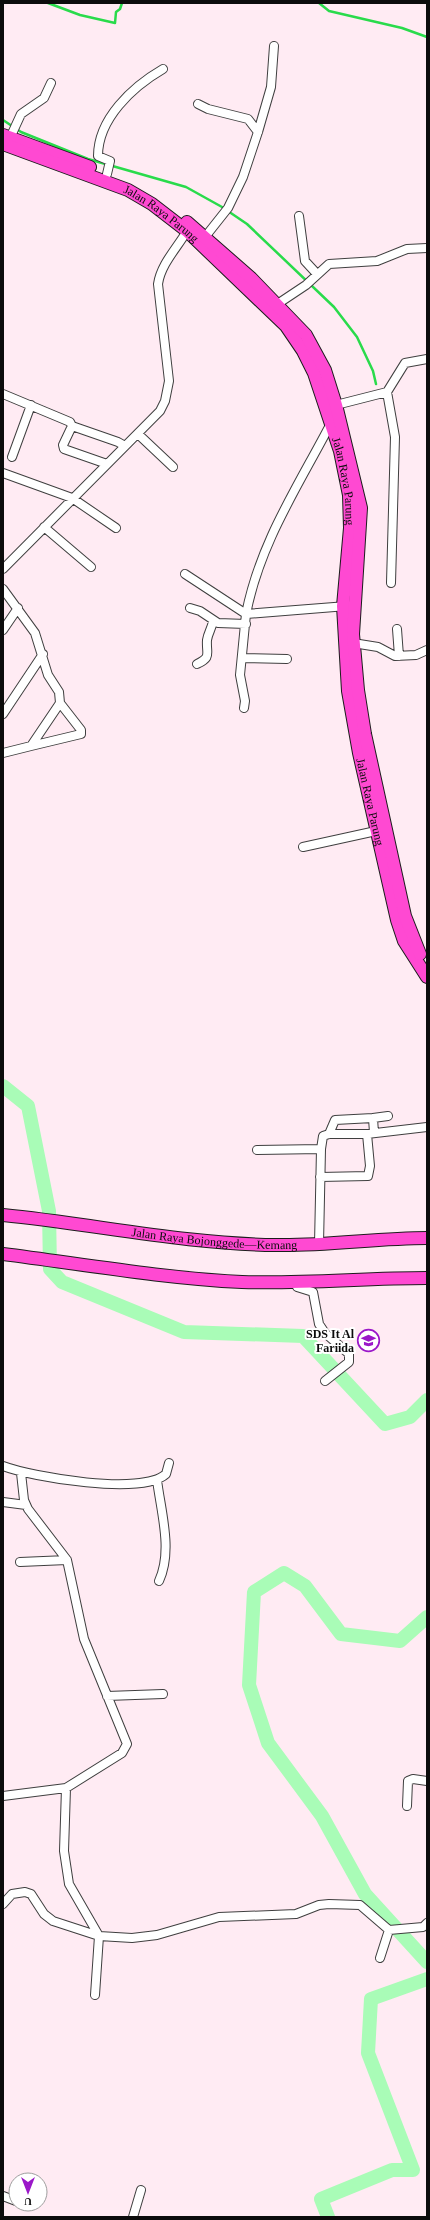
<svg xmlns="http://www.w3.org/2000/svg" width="430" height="2220" font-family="Georgia,serif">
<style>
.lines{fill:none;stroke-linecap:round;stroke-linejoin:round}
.stream{stroke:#29db4b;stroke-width:2.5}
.river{stroke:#a9fcb7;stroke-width:14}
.minor-casing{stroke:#3f3f3f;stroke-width:10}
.highway-casing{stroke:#1d1d1d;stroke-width:14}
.minor{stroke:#fff;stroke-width:8}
.highway{stroke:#ff49d2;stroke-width:12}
.labels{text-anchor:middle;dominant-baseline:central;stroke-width:4;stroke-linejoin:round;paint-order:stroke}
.street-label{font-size:12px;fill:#0c0c0c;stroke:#fff}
.poi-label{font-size:12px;font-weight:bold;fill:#0c0c0c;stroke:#fff;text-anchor:end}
</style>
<rect width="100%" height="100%" fill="#ffebf3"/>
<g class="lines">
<path class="stream" d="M48 3 80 15 115 23 116 12 120 9 122 3
M319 3 329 11 402 28 427 37
M3 120 21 132 88 159 186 187 222 207 247 224 334 307 357 337 373 371 376 384"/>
<path class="river" d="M3 1086 28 1106 49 1211 50 1269 62 1282 184 1332 303 1336 385 1424 410 1417 427 1400
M427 1617 400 1641 341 1634 305 1586 284 1573 254 1592 249 1685 268 1743 322 1816 365 1894 427 1962
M328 2217 321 2199 392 2170H413L368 2053 371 1999 427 1979"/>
<defs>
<path id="minor" d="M198 104 208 109 248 119 258 132
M10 138 21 114 44 98 51 83
M107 174 110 161 98 156C98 119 132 87 163 69
M299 216 305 261 317 274
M205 237 228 208 243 177 258 132 271 87 274 46
M273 307 306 285 329 264 377 261 407 249 427 248
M387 392 395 437 391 583
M3 394 70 422 72 426 63 445 64 449 107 464
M336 405 387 392 405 363 427 359
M72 426 118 442 125 446
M138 434 173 467
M12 457 31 405
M3 473 72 498 116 528
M44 527 91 567
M3 569 160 411 165 401 169 381 158 284C161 264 177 248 187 231
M185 574 246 614C260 543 297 488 330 425
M3 589 35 633 48 675 59 692 60 703 31 746 3 753
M190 608 200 611 218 623 246 624
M397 629 399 656
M3 630 18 608
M353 643 378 647 395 656 416 655 427 650
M242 658 287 659
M197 664C212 657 206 654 207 640 208 633 212 628 213 621
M244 708 245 701 240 675 246 614 347 606
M3 714 43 654
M31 746 81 734V730L60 703
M303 847 376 831
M374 1133 373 1118 388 1116
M329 1134 335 1120 373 1118
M257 1150 321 1149
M320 1177 368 1176 370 1166 367 1134
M319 1244 321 1149 323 1136 329 1134H367L427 1127
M295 1282 297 1287 313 1292 319 1324 325 1333 349 1354V1362L325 1381
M3 1466C32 1477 142 1496 166 1474L169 1463
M157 1480C161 1512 173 1551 159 1581
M3 1502 26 1505
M20 1562 67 1560
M107 1696 163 1694
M66 1788 64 1851 69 1884 99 1936 95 1995
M3 1796 66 1788 122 1753 127 1744 84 1639 67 1560 28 1509 24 1500 21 1473
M407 1806 408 1781 413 1779 427 1781
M3 1904 12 1894 25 1892 31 1894 44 1914 53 1921 99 1936 132 1938 157 1935 219 1917 296 1914 319 1905 329 1904 360 1905 389 1930 423 1927 427 1923
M380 1958 389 1930
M3 2196 16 2201
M25 2204 28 2205
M133 2217 141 2190"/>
<g id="highway">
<path d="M3 135 90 167"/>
<path id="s1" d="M3 144 128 190 152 204 187 231 286 326 303 351 314 373 340 451 349 495 350 528 343 606 348 691 359 753 397 920 404 941 427 977"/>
<path d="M187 222 251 278 306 335 325 370 336 405 361 508 353 634 358 690 365 734 405 916 420 954"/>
<path id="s2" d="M3 1215C94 1224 184 1244 276 1245 327 1246 377 1238 427 1238"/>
<path d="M3 1254C82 1264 161 1278 242 1282 303 1284 365 1278 427 1278"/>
</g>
</defs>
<use href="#minor" class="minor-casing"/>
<use href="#highway" class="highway-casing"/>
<use href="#minor" class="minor"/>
<use href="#highway" class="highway"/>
</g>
<defs>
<symbol id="school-ring" viewBox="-11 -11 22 22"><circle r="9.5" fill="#fff" stroke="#9b17c9" stroke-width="1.5"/><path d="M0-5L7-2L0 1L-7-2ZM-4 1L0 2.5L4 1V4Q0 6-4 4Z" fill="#9b17c9"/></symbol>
</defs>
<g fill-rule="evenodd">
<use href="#school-ring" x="356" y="1328" width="25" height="25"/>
</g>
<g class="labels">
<g class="street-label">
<text stroke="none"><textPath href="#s1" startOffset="174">Jalan Raya Parung</textPath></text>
<text stroke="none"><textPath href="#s1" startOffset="510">Jalan Raya Parung</textPath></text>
<text stroke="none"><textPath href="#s1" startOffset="834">Jalan Raya Parung</textPath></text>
<text stroke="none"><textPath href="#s2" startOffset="213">Jalan Raya Bojonggede—Kemang</textPath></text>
</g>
<g class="poi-label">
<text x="354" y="1334">SDS It Al<tspan x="354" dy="14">Fariida</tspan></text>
</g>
</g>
<rect width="430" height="2220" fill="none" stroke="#0c0c0c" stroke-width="8"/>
<g transform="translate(28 2192) rotate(180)"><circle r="19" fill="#ffffff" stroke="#9e9e9e"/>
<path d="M0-3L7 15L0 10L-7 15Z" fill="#9b17c9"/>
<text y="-6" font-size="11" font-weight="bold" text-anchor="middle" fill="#0c0c0c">U</text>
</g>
</svg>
